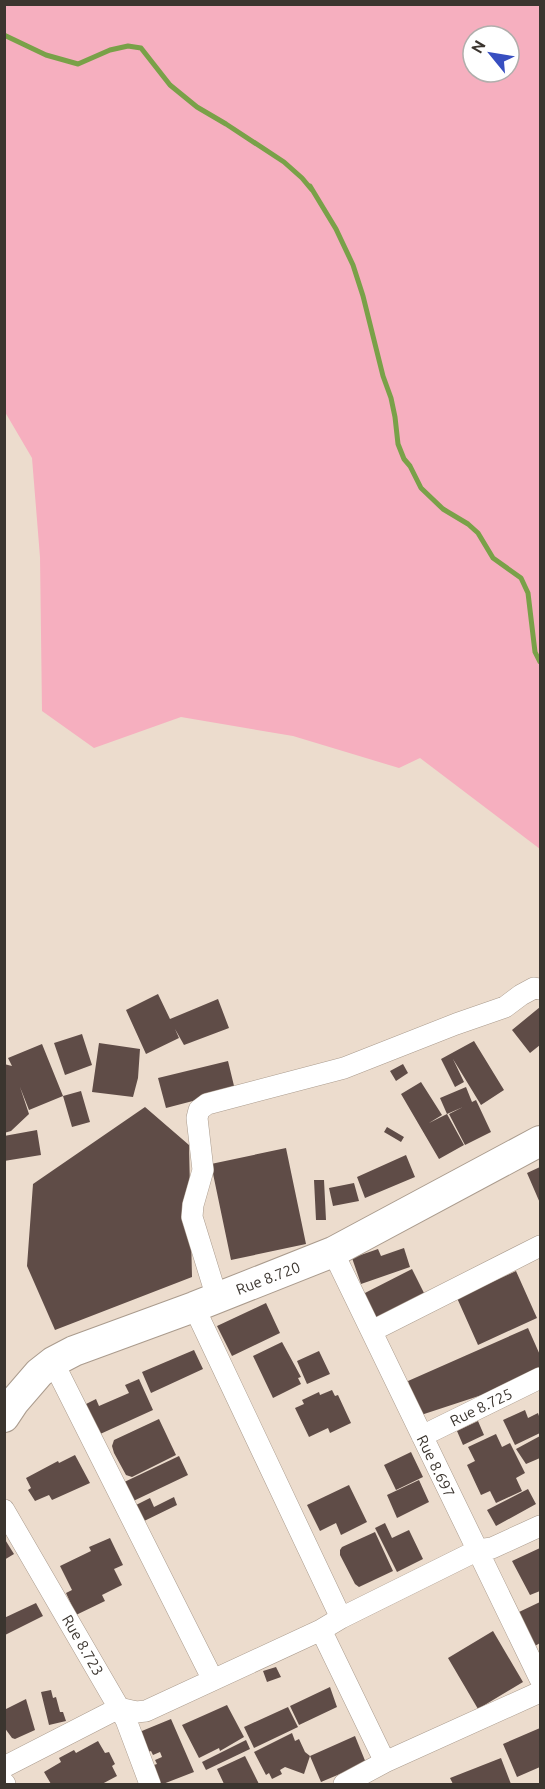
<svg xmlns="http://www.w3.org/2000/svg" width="545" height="1789" font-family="Ubuntu,sans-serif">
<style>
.green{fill:#f6afbf;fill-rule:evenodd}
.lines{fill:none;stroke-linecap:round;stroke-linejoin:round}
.stream{stroke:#79a148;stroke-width:5}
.building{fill:#5f4c47}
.minor-casing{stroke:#aa9b8d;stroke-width:22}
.secondary-casing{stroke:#aa9b8d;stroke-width:32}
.minor{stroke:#fff;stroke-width:21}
.secondary{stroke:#fff;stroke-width:30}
.labels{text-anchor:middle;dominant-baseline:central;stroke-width:6;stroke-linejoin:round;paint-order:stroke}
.street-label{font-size:15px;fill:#3b352f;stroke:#fff}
</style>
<rect width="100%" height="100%" fill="#ecdccd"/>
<path class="green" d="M5 4 540 5V849L420 758 399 768 293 736 181 717 94 748 42 711 40 557 32 458 5 412ZM473 36H509V72H473Z"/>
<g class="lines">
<path class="stream" d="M4 35 46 55 78 64 110 50 128 46 141 48 170 85 197 107 226 124 284 162 302 178 312 190 310 186 336 229 353 265 363 296 383 376 391 398 395 417 398 444 404 459 410 466 421 488 443 509 468 524 478 533 493 558 521 578 528 593 535 652 540 662"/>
</g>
<path class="building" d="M158 994 170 1019 218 999 229 1028 184 1045 175 1029 179 1038 146 1054 126 1010Z
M540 1007V1045L530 1053 512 1030Z
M82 1034 92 1065 65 1075 54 1043Z
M474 1041 504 1090 481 1105 453 1059 464 1082 455 1087 441 1059Z
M99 1043 140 1049 138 1078 133 1097 92 1092Z
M42 1044 63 1096 81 1091 90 1122 72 1127 63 1096 29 1110 20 1087 29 1114 11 1131 4 1133V1064L12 1066 8 1058Z
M228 1061 235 1090 166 1108 158 1078Z
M403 1064 408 1073 396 1081 390 1071Z
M421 1082 442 1115 429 1123 447 1114 464 1145 439 1159 401 1094Z
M466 1087 472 1102 476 1100 491 1132 465 1145 449 1114 463 1107 447 1114 440 1098Z
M145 1107 189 1145 192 1277 55 1330 27 1266 33 1184Z
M387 1127 404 1137 401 1142 384 1132Z
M37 1130 41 1155 4 1161V1136Z
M286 1148 306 1244 231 1260 211 1164Z
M406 1155 415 1177 365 1198 357 1177Z
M540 1167V1203L527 1173Z
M314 1180H324L326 1220H316Z
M354 1183 359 1201 333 1206 329 1188Z
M404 1248 410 1267 361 1284 352 1258 378 1249 381 1256Z
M412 1269 425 1295 376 1320 363 1294Z
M516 1271 537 1318 478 1345 457 1298Z
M266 1303 280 1333 232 1356 217 1326Z
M528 1328 540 1355V1369L491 1392 418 1416 408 1381Z
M282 1342 301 1377 298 1378 301 1384 273 1398 253 1356Z
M194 1350 203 1369 151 1393 142 1372Z
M319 1351 330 1374 307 1384 297 1361Z
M139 1379 153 1410 98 1435 84 1405 96 1399 99 1406 129 1393 125 1385Z
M332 1390 335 1396 338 1395 351 1423 330 1433 328 1428 309 1437 295 1408 304 1404 302 1400 319 1392 320 1395Z
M525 1410 528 1418 538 1413 540 1419V1433L515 1445 503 1420Z
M159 1419 176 1455 132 1477 126 1475 114 1453 112 1446 114 1440Z
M478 1421 484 1435 463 1445 457 1431Z
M496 1434 502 1447 510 1443 525 1473 516 1478 522 1491 496 1503 490 1491 481 1495 467 1465 475 1461 468 1447Z
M540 1436V1458L526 1464 516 1449Z
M411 1452 423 1477 396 1490 384 1465Z
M75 1455 90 1483 52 1500 49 1495 35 1501 28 1490 31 1488 26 1478 58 1461 59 1463Z
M179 1456 188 1475 127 1504 118 1485Z
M419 1480 429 1502 397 1518 387 1495Z
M349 1485 367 1522 341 1535 336 1523 320 1531 307 1505Z
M528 1489 536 1504 496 1526 487 1510Z
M174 1497 177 1505 138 1524 130 1508 150 1498 154 1507Z
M385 1523 392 1538 409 1530 423 1559 397 1572 375 1528Z
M375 1532 393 1571 359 1587 355 1584 340 1555V1550L342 1547Z
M4 1538 14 1554 4 1560Z
M110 1538 123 1565 114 1569 122 1585 102 1595 105 1601 76 1615 66 1593 72 1590 60 1566 91 1551 89 1547Z
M540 1548V1591L530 1595 512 1561Z
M540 1602V1643L535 1646 519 1612Z
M36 1603 43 1616 5 1635 4 1618Z
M493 1631 523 1682 478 1709 448 1658Z
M276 1667 281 1677 267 1682 263 1671Z
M330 1687 337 1707 299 1725 290 1706Z
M51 1690 53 1698 56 1697 60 1712H63L66 1721 49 1725 41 1692Z
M26 1699 35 1730 15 1739 12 1738 4 1727V1710Z
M227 1705 244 1737 220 1751 219 1748 199 1758 182 1725Z
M288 1707 298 1727 254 1748 244 1727Z
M171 1719 194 1772 163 1784H159L151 1766 157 1764 155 1760 162 1757 160 1752 153 1755 151 1751 145 1753 137 1733Z
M540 1728V1767L517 1777 503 1744Z
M292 1733 295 1741 299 1739 305 1752 310 1756 355 1736 366 1763 321 1782 310 1756 304 1774 285 1767 280 1770 282 1774 272 1779 269 1773 266 1775 254 1752Z
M246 1740 250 1749 206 1770 202 1762Z
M98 1741 105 1753 109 1752 115 1764 112 1766 117 1776 102 1784H51L44 1772 61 1762 59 1758 74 1750 76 1753Z
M245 1756 259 1784H224L217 1769Z
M501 1758 511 1784H453L450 1778Z"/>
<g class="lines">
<defs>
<path id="minor" d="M333 1252 540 1679
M217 1298 192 1217 193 1205 203 1170 197 1118 199 1110 207 1104 344 1068 456 1024 505 1007 521 995 534 988 540 989
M194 1307 341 1618
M372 1331 540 1246
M53 1362 213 1680
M422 1436 540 1378
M4 1510 126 1720 150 1784
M321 1630 385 1762
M4 1767 119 1708 136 1712 146 1711 321 1630 341 1618 478 1550 492 1548 540 1526
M4 1783 5 1784
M344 1784 385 1762 540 1692"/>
<path id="secondary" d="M4 1417 14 1402 39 1373 53 1362 74 1351 194 1307 333 1252 540 1141"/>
</defs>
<use href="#minor" class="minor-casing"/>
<use href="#secondary" class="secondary-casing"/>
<use href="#minor" class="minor"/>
<use href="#secondary" class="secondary"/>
</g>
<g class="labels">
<g class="street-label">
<text transform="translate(268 1278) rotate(-21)">Rue 8.720</text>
<text transform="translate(481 1407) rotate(-26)">Rue 8.725</text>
<text transform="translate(436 1466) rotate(64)">Rue 8.697</text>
<text transform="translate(83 1645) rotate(60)">Rue 8.723</text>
</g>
</g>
<rect width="545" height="1789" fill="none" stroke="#3b352f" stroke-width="12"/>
<g transform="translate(491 54) rotate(300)"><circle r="28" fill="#ffffff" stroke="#b1aeac" stroke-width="1.5"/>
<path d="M0-4.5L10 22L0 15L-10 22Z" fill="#374ec0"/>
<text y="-9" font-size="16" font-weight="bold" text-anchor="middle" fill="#3b352f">N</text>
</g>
</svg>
